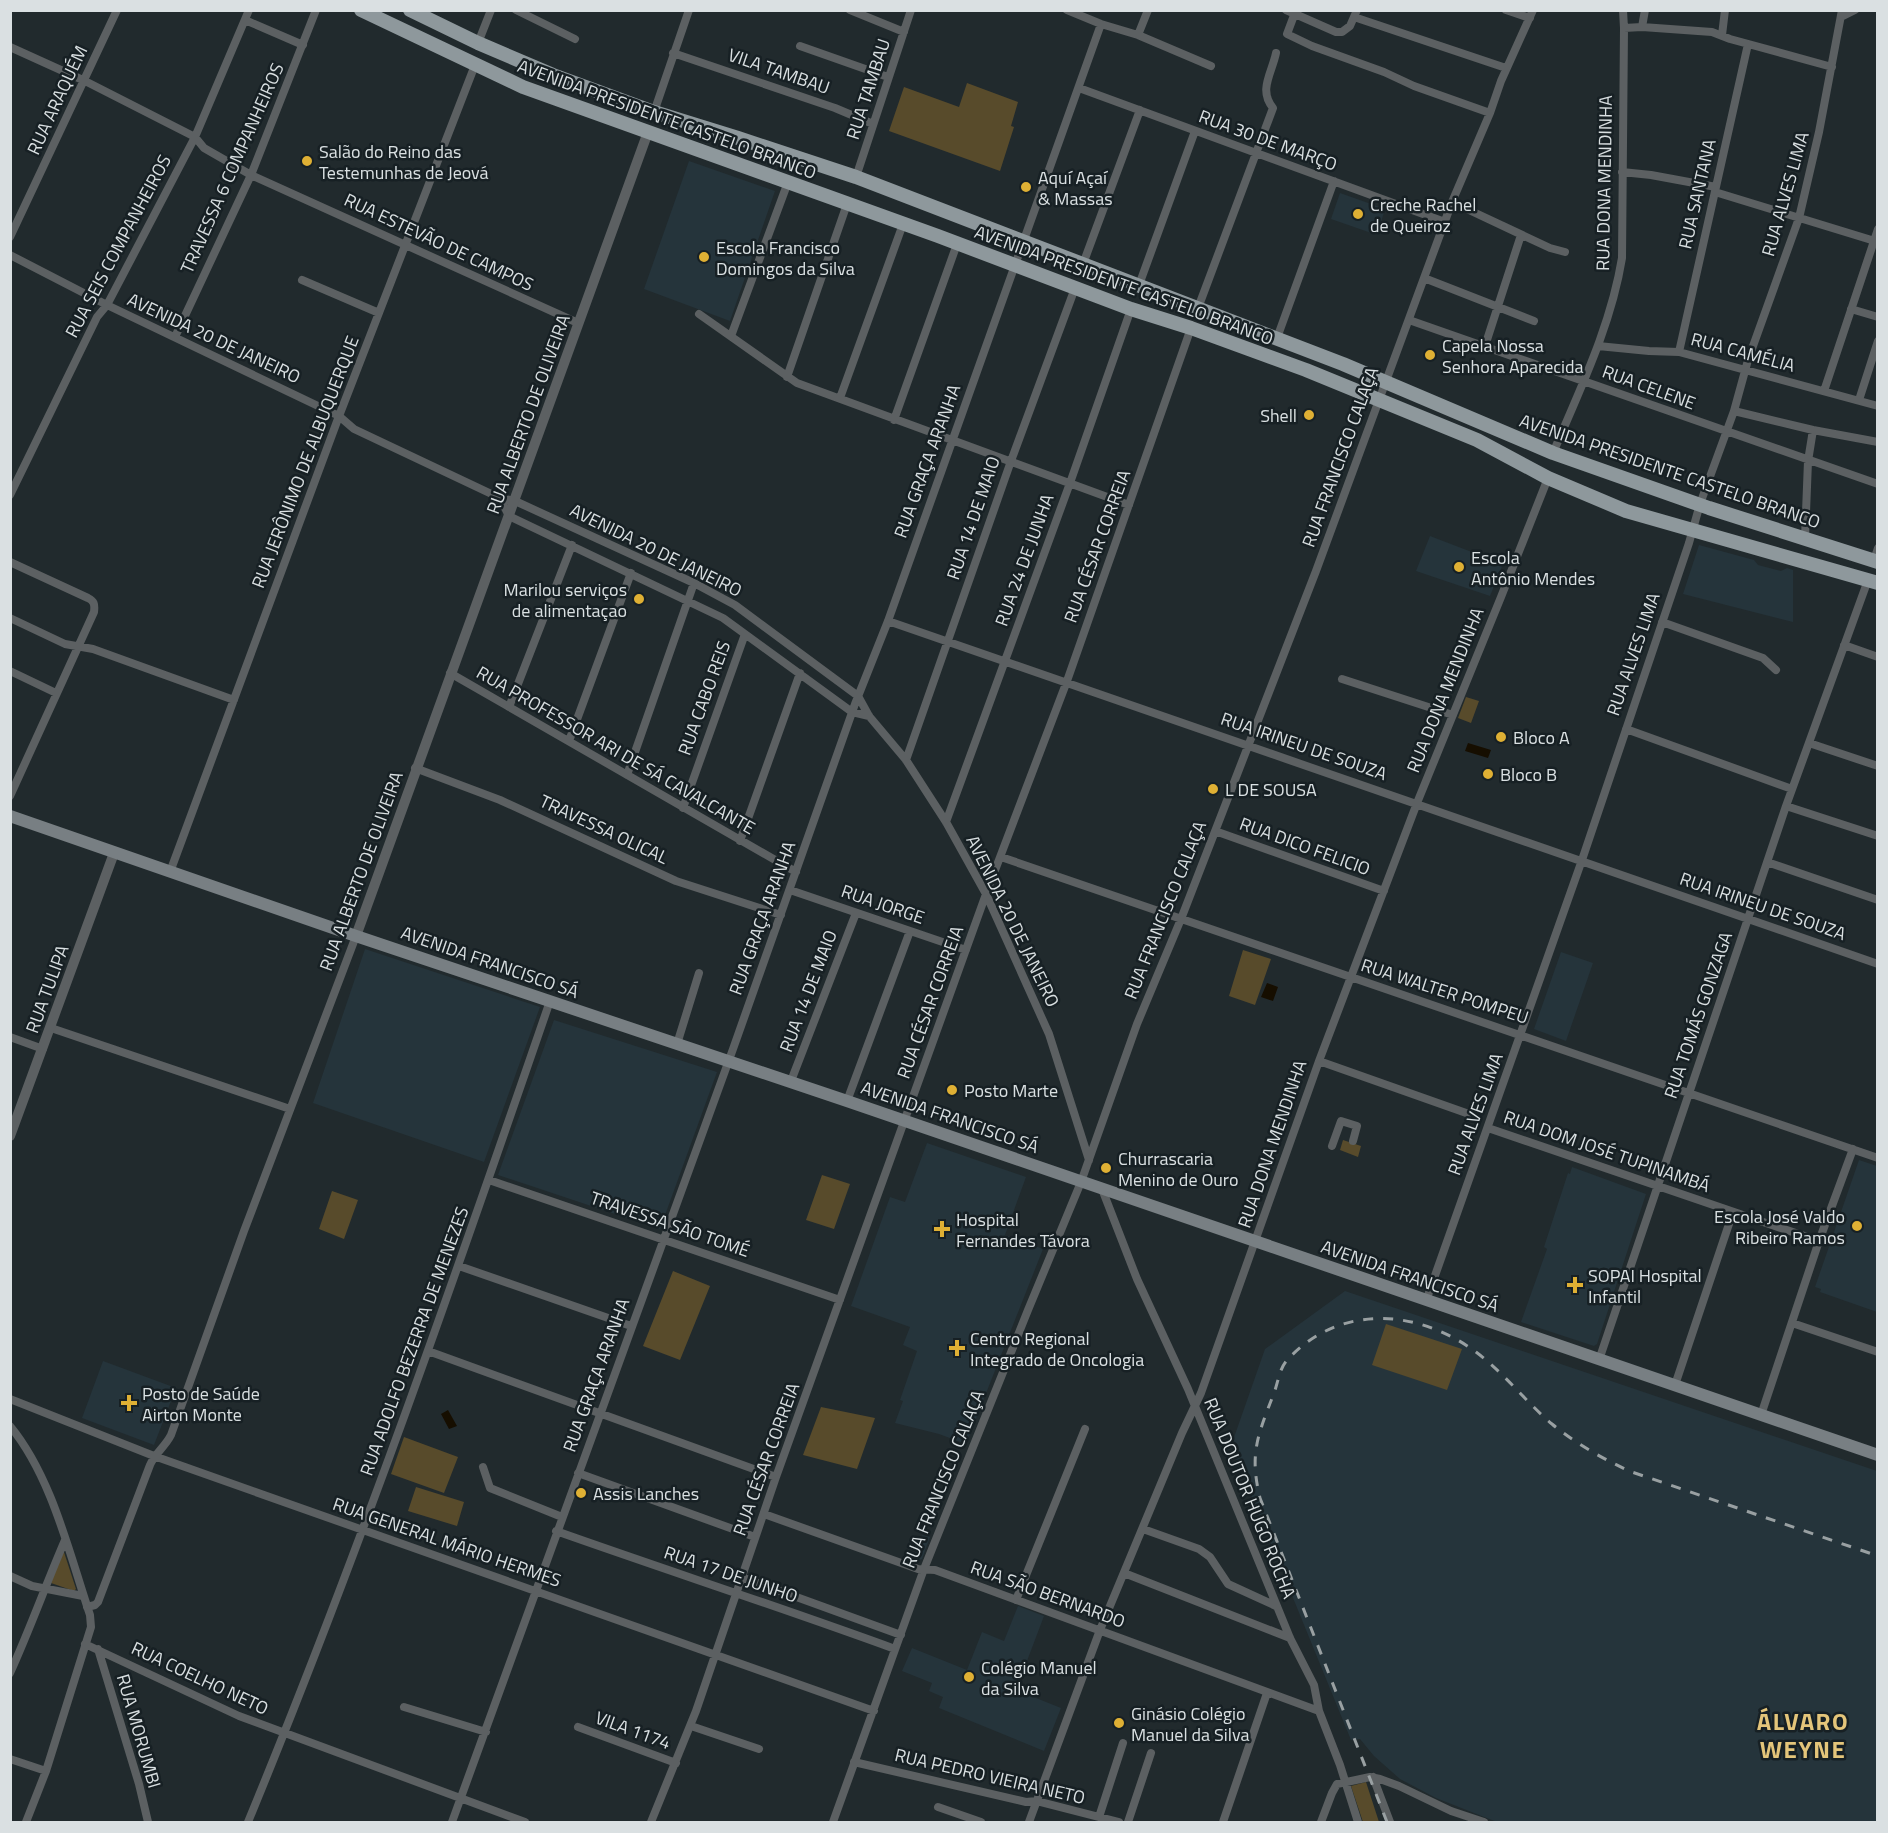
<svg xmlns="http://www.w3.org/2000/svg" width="1888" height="1833" font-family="'Titillium Web',sans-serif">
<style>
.built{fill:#25343b}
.green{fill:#584b2b}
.water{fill:#160e00}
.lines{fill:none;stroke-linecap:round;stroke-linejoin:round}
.minor{stroke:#5c6062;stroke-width:8}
.tertiary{stroke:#5c6062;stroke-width:10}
.secondary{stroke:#787f83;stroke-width:12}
.primary{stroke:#8e989c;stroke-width:14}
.rail{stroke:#99a0a2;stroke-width:3;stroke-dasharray:10 10;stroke-linecap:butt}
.poi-dot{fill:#dfb034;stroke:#172024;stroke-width:2}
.labels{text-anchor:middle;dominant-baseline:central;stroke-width:5;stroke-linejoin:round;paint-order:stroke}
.street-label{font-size:18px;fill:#dae0e2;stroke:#172024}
.poi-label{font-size:18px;fill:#dae0e2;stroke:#172024;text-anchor:start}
.district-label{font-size:24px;font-weight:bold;letter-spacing:1.5px;fill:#e4c57a;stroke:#172024}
</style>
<rect width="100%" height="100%" fill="#212a2d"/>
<path class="built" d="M689 161 775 191 730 321 644 289Z
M1340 193 1385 209 1377 235 1331 219Z
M1430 536 1503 564 1490 596 1416 571Z
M1699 545 1754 560 1758 565 1781 571 1787 568 1793 570V622L1683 594Z
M365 949 540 1007 484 1162 313 1103Z
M1561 952 1593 963 1566 1041 1534 1029Z
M554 1020 717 1072 660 1229 498 1175Z
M927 1143 1026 1177 1005 1235 1043 1249 966 1444 939 1434 895 1423 903 1401 900 1400 917 1351 903 1345 910 1327 851 1306 890 1197 905 1202Z
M1859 1160 1877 1166V1312L1820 1292 1821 1289 1815 1287Z
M1572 1167 1646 1194 1597 1344 1594 1346 1521 1322 1547 1249 1544 1247 1568 1173 1570 1174Z
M1345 1291 1877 1471V1822H1497L1436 1798 1400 1779 1374 1756 1360 1739 1351 1740 1231 1446 1265 1349Z
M103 1361 176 1388 154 1445 82 1418Z
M922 1535 930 1537 922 1559 917 1561 913 1560Z
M1018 1606 1044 1616 1016 1690 1061 1708 1044 1751 939 1708 943 1697 929 1691 932 1683 902 1671 912 1648 967 1670 982 1632 1004 1641Z"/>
<path class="green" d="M967 83 1018 102 1011 126 1014 127 1000 171 889 131 904 87 959 107Z
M1466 697 1479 701 1471 723 1458 718Z
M1243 950 1271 959 1255 1005 1229 996Z
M1343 1140 1361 1146 1358 1157 1340 1150Z
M822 1175 850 1184 834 1229 806 1220Z
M332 1191 358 1200 344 1239 319 1229Z
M673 1271 710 1286 680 1360 643 1346Z
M1386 1324 1462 1349 1447 1390 1372 1365Z
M821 1407 875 1418 857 1469 803 1455Z
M404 1437 458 1457 444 1493 391 1474Z
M416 1487 464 1502 457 1526 408 1511Z
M63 1549 76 1589 74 1591 51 1583Z
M1366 1782 1379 1822H1363L1351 1786Z"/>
<path class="water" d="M1468 743 1491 750 1488 758 1465 751Z
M1267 983 1278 987 1273 1001 1261 997Z
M448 1410 457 1426 449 1429 441 1414Z"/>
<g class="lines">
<path class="minor" d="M516 10 575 39
M850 10 904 32
M1067 10 1101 24 1138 35 1211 66
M1286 10 1336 32H1342L1350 26 1357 10
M1296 10 1287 34 1312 46 1384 72 1414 86 1490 113
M1506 10 1530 18
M1354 17 1506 68
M1841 17 1855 10
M245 20 303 45
M1642 27 1645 10
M1624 28 1642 27 1712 32 1730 39 1832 67
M1138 35 1148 10
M1722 35 1725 10
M478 43 491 10
M800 46 888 77
M10 47 85 81 195 137 204 148 251 175 578 323
M673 53 835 108 873 124
M1079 88 1445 222
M654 112 689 10
M1622 172 1651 175 1716 187
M856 177 911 10
M1715 192 1878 242
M1452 202 1550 248 1565 252
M10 237 117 10
M10 255 107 305 339 416 354 429 500 498 515 501 694 583 735 605 858 696 869 716 906 760 946 822 986 894 1049 1034 1089 1160
M1083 264 1140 110
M1424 278 1534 321
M302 280 379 313
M1139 285 1195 131
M1198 308 1273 108C1258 90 1272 73 1276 53
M1851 309 1878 317
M699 314 797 383 1129 505
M1409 320 1878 484
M731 336 788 182
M175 337 251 175 316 10
M1277 338 1334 181
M1485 346 1521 235
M1598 346 1649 351 1679 352 1878 406
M1679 352 1748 44
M787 377 847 204
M1824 391 1878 229
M840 398 903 224
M1859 400 1878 341
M1734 411 1813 430 1878 442
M894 420 957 244
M1553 453C1580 389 1611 326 1622 258L1624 28 1623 10
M10 495 97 317 107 305 195 137 249 10
M500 498 509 516 723 618 852 712 869 716
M1805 538 1808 461 1813 430
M1874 560 1878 548
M10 562 88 598C94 601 95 604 94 612L10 796
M10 618 65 644 93 649 234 700
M888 621 1878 964
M1662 622 1763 658 1776 670
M1844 645 1878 657
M10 671 56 693
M450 673 796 872
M1342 679 1453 715
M509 707 572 545
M1626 729 1792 789
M569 741 631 573
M1809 743 1878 766
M906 760 1011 461 1075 288
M415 768 500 800 676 881 781 915
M627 775 694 583
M1786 806 1878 836
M683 808 745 634
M946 822 1070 483 1131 309
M1215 831 1384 891
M740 841 800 673
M1001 857 1878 1158
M1767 862 1878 900
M170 872 339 416 475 65
M790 890 966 950
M51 1028 290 1109
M10 1037 43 1049
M677 1044 699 973
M1319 1061 1469 1114
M791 1081 856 913
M847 1101 910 931
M1488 1128 1819 1241
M1332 1146 1341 1121 1357 1126 1353 1141
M489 1180 840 1300
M1102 1189 1137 1279 1188 1389 1290 1638 1314 1685 1319 1711 1340 1765 1358 1822
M459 1266 631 1326
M1426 1301 1582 860 1689 543 1700 504 1734 411 1748 360 1799 218 1819 132 1842 10
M1792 1323 1878 1352
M428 1351 776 1477
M1599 1360 1786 806 1868 580
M1675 1385 1733 1212
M10 1399 154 1456 874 1711
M1761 1415 1819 1241 1853 1149
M10 1426C52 1477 69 1553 90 1615L91 1627 46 1771 26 1822
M483 1467 490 1488 562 1517
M578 1473 755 1537
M764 1514 918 1569 935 1570 1319 1711
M1143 1529 1199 1549 1210 1557 1228 1584 1276 1606
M556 1531C669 1571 783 1608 895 1649
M1124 1573 1290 1638
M10 1576 32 1586 83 1596
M741 1577 901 1635
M1016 1600 1085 1429
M87 1607 95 1605 98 1602 150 1465C155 1453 165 1447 171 1435L244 1231 356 936
M85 1644 239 1716 525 1822
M98 1649 139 1784 148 1822
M10 1673C30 1629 46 1584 65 1540
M404 1707 486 1732
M691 1726 759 1749
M578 1727 676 1763
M10 1759 46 1771
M854 1762 1026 1802 1037 1801 1119 1822
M1373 1777 1390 1822
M938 1807 981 1822
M1099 1817 1123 1743
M248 1822C359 1553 455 1277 550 1001
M452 1822 733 1049 855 704 888 621 1101 24
M651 1822 696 1711 776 1477 986 894 1067 681 1191 328
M833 1822 924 1569 1028 1310 1081 1182 1137 1024 1181 919 1316 571 1452 202 1490 113 1501 81 1533 10
M1029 1822 1100 1630 1182 1433 1201 1393 1319 1061 1417 803 1501 597 1548 478
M1128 1822 1151 1753
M1223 1822 1267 1693
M1321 1822 1332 1793 1337 1784 1370 1777 1380 1779 1399 1786 1451 1811 1484 1822"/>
<path class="tertiary" d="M356 936 648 132
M10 1136 114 853"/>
<path class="secondary" d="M10 816 356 936 847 1101 1878 1455"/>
<path class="primary" d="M361 10 523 87 938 236 1131 309 1191 328 1306 370 1477 440 1548 478 1626 511 1878 583
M410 10 478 43 553 75 654 112 738 138 856 177 1343 364 1553 453 1709 508 1878 562"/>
<path class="rail" d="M1387 1822 1260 1498C1249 1453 1258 1435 1274 1393 1279 1380 1279 1367 1290 1357 1343 1303 1419 1310 1476 1352 1504 1373 1526 1402 1552 1424 1576 1444 1602 1458 1629 1471L1878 1556"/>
</g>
<g class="poi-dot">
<circle cx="307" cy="161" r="6"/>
<circle cx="1026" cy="187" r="6"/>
<circle cx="1358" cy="214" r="6"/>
<circle cx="704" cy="257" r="6"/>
<circle cx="1430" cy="355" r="6"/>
<circle cx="1309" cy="415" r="6"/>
<circle cx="1459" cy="567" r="6"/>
<circle cx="639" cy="599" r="6"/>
<circle cx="1501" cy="737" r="6"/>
<circle cx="1488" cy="774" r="6"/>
<circle cx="1213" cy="789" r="6"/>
<circle cx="952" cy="1090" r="6"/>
<circle cx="1106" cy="1168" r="6"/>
<circle cx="1857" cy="1226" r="6"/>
<path d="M939 1220h6v6h6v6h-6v6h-6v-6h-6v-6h6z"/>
<path d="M1572 1276h6v6h6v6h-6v6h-6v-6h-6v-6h6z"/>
<path d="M954 1339h6v6h6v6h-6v6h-6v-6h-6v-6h6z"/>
<path d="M126 1394h6v6h6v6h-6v6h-6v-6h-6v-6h6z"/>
<circle cx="581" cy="1493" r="6"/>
<circle cx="969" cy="1677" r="6"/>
<circle cx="1119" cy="1723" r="6"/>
</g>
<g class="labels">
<g class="street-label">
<text transform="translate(779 71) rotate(19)">VILA TAMBAU</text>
<text transform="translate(868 89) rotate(-72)">RUA TAMBAU</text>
<text transform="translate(57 100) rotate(-65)">RUA ARAQUÉM</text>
<text transform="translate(667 119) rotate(20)">AVENIDA PRESIDENTE CASTELO BRANCO</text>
<text transform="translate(1268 140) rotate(20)">RUA 30 DE MARÇO</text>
<text transform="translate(232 168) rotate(-66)">TRAVESSA 6 COMPANHEIROS</text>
<text transform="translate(1604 183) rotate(-89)">RUA DONA MENDINHA</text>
<text transform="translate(1697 194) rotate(-77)">RUA SANTANA</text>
<text transform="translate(1785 194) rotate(-74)">RUA ALVES LIMA</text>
<text transform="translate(439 242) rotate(25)">RUA ESTEVÃO DE CAMPOS</text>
<text transform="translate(118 246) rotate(-62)">RUA SEIS COMPANHEIROS</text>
<text transform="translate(1124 285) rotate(20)">AVENIDA PRESIDENTE CASTELO BRANCO</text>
<text transform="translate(214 338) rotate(25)">AVENIDA 20 DE JANEIRO</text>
<text transform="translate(1743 352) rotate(15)">RUA CAMÉLIA</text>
<text transform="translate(1649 387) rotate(20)">RUA CELENE</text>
<text transform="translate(528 414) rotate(-70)">RUA ALBERTO DE OLIVEIRA</text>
<text transform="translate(1340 457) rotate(-70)">RUA FRANCISCO CALAÇA</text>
<text transform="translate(927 461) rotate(-70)">RUA GRAÇA ARANHA</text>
<text transform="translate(305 462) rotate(-69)">RUA JERÔNIMO DE ALBUQUERQUE</text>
<text transform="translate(1670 471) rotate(19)">AVENIDA PRESIDENTE CASTELO BRANCO</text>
<text transform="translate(973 518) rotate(-71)">RUA 14 DE MAIO</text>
<text transform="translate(1097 546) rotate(-70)">RUA CÉSAR CORREIA</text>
<text transform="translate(656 550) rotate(26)">AVENIDA 20 DE JANEIRO</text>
<text transform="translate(1024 560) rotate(-70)">RUA 24 DE JUNHA</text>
<text transform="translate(1633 654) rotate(-71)">RUA ALVES LIMA</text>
<text transform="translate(1445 690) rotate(-68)">RUA DONA MENDINHA</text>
<text transform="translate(704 698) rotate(-70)">RUA CABO REIS</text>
<text transform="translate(1304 746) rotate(19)">RUA IRINEU DE SOUZA</text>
<text transform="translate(616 750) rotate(30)">RUA PROFESSOR ARI DE SÁ CAVALCANTE</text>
<text transform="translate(604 829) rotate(25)">TRAVESSA OLICAL</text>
<text transform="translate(1305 846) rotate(20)">RUA DICO FELICIO</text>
<text transform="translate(361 871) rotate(-70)">RUA ALBERTO DE OLIVEIRA</text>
<text transform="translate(883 904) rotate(19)">RUA JORGE</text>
<text transform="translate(1763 906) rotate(19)">RUA IRINEU DE SOUZA</text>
<text transform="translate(1165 910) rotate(-68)">RUA FRANCISCO CALAÇA</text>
<text transform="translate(762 918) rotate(-70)">RUA GRAÇA ARANHA</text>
<text transform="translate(1013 921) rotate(64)">AVENIDA 20 DE JANEIRO</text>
<text transform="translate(490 962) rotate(19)">AVENIDA FRANCISCO SÁ</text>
<text transform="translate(47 989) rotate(-70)">RUA TULIPA</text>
<text transform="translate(808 991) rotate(-69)">RUA 14 DE MAIO</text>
<text transform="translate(1445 991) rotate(18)">RUA WALTER POMPEU</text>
<text transform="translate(930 1002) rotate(-70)">RUA CÉSAR CORREIA</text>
<text transform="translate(1698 1015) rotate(-71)">RUA TOMÁS GONZAGA</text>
<text transform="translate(1475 1114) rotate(-70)">RUA ALVES LIMA</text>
<text transform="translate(950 1117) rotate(19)">AVENIDA FRANCISCO SÁ</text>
<text transform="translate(1272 1144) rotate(-71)">RUA DONA MENDINHA</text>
<text transform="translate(1607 1151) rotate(19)">RUA DOM JOSÉ TUPINAMBÁ</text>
<text transform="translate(670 1224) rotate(19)">TRAVESSA SÃO TOMÉ</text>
<text transform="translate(1410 1276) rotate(19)">AVENIDA FRANCISCO SÁ</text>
<text transform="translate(414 1341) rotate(-70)">RUA ADOLFO BEZERRA DE MENEZES</text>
<text transform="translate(596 1375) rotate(-70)">RUA GRAÇA ARANHA</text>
<text transform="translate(766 1459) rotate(-70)">RUA CÉSAR CORREIA</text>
<text transform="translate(943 1479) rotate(-68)">RUA FRANCISCO CALAÇA</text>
<text transform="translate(1250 1498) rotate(68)">RUA DOUTOR HUGO ROCHA</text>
<text transform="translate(447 1542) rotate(19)">RUA GENERAL MÁRIO HERMES</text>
<text transform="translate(731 1574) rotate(19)">RUA 17 DE JUNHO</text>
<text transform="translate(1048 1594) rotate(20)">RUA SÃO BERNARDO</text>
<text transform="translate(200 1678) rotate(25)">RUA COELHO NETO</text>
<text transform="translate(633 1730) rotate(20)">VILA 1174</text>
<text transform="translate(139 1731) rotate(74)">RUA MORUMBI</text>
<text transform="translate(990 1776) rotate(13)">RUA PEDRO VIEIRA NETO</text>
</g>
<g class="poi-label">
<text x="319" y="151">Salão do Reino das<tspan x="319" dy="21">Testemunhas de Jeová</tspan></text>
<text x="1038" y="177">Aquí Açaí<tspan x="1038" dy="21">&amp; Massas</tspan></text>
<text x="1370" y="204">Creche Rachel<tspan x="1370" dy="21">de Queiroz</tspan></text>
<text x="716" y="247">Escola Francisco<tspan x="716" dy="21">Domingos da Silva</tspan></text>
<text x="1442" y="345">Capela Nossa<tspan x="1442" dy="21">Senhora Aparecida</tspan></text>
<text x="1297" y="415" text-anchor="end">Shell</text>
<text x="1471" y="557">Escola<tspan x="1471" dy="21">Antônio Mendes</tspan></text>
<text x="627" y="589" text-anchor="end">Marilou serviços<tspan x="627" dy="21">de alimentaçao</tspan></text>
<text x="1513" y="737">Bloco A</text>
<text x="1500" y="774">Bloco B</text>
<text x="1225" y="789">L DE SOUSA</text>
<text x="964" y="1090">Posto Marte</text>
<text x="1118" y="1158">Churrascaria<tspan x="1118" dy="21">Menino de Ouro</tspan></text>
<text x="1845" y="1216" text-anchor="end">Escola José Valdo<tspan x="1845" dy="21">Ribeiro Ramos</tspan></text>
<text x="956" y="1219">Hospital<tspan x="956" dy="21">Fernandes Távora</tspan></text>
<text x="1588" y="1275">SOPAI Hospital<tspan x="1588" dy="21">Infantil</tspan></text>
<text x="970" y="1338">Centro Regional<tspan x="970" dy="21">Integrado de Oncologia</tspan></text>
<text x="142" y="1393">Posto de Saúde<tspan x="142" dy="21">Airton Monte</tspan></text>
<text x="593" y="1493">Assis Lanches</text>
<text x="981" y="1667">Colégio Manuel<tspan x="981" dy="21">da Silva</tspan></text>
<text x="1131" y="1713">Ginásio Colégio<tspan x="1131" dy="21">Manuel da Silva</tspan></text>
</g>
<g class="district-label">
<text x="1803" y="1721">ÁLVARO<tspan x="1803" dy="28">WEYNE</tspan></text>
</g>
</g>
<rect width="1888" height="1833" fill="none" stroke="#dae0e2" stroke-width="24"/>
</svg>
